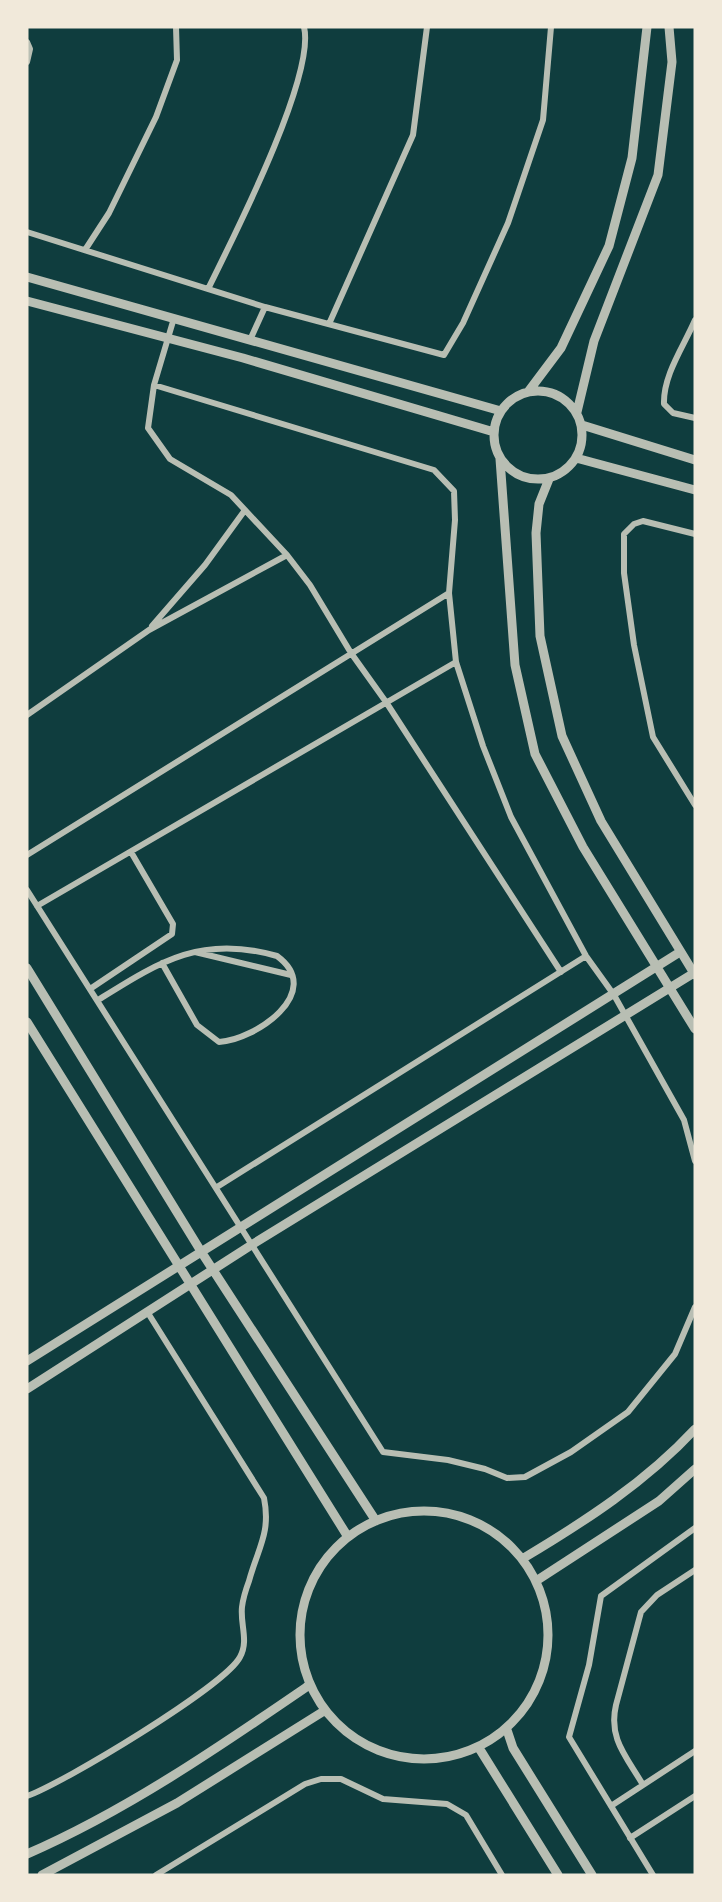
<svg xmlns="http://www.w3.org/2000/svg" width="722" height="1902" font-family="Jost,sans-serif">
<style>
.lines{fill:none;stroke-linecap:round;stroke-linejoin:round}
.minor{stroke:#b8beb3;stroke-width:6}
.tertiary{stroke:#b8beb3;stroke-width:9}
</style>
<rect width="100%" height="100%" fill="#0f3d3e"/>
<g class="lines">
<path class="minor" d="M27 42 30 49 27 62
M27 232 265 307 444 355 463 323 508 223 543 120 551 27
M85 250 109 213 156 117 177 60 176 27
M208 289C232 240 316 76 304 27
M174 318 154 385 148 428 170 459 231 495 287 555 310 585 351 653 386 702 561 972
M695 320C684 346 663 375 664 404L673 413 695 418
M329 324 413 135 427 27
M250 340 265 307
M154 385 434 470 454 491 455 520 449 593 456 662 483 746 511 817 586 956 614 995 684 1120 695 1161
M695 534 643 521 634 524 624 534V573L634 645 653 737 695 805
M152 626 205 565 245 510
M27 715 149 630 287 555
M27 855 449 593
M27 890 383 1452 448 1460 485 1469 507 1478 525 1477 571 1452 628 1412 675 1354 695 1307
M37 906 456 662
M195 952 291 975
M90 989 172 934 173 924 131 852
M98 1000C159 962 201 934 277 956 326 992 255 1040 219 1042L197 1025 162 963
M217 1187 586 956
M643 1785C627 1757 608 1739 616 1705L641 1612 657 1595 695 1570
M27 1796C62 1784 225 1686 240 1657 249 1641 240 1624 242 1607 243 1599 246 1589 249 1581 258 1548 271 1533 264 1498L148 1313
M611 1806 695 1751
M630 1838 695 1796
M156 1875 305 1784 321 1779H341L383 1799 447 1804 466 1815 502 1875
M653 1875 569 1737 589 1665 601 1596 695 1528"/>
<path class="tertiary" d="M27 277 501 411
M27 301 243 358 494 432
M494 435a44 44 0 1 1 88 0a44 44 0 1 1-88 0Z
M528 392 561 348 609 246 632 158 647 27
M577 412 594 341 658 175 672 62 669 27
M582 425 695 460
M576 458 695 490
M500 459 515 665 535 754 583 847 695 1029
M549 479 539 504 536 533 540 636 562 736 601 821 695 975
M27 968 202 1253 376 1521
M27 1022 348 1537
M27 1361 680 952
M27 1389 253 1244 694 973
M300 1635a124 124 0 1 1 248 0a124 124 0 1 1-248 0Z
M522 1559C584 1522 646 1482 695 1429
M536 1581 659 1501 695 1469
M507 1730 513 1748 592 1875
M479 1748 558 1875
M27 1854C126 1811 219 1747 308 1686
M42 1875 177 1803 324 1711"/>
</g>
<rect width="722" height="1902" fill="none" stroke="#f1e9da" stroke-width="57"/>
</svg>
